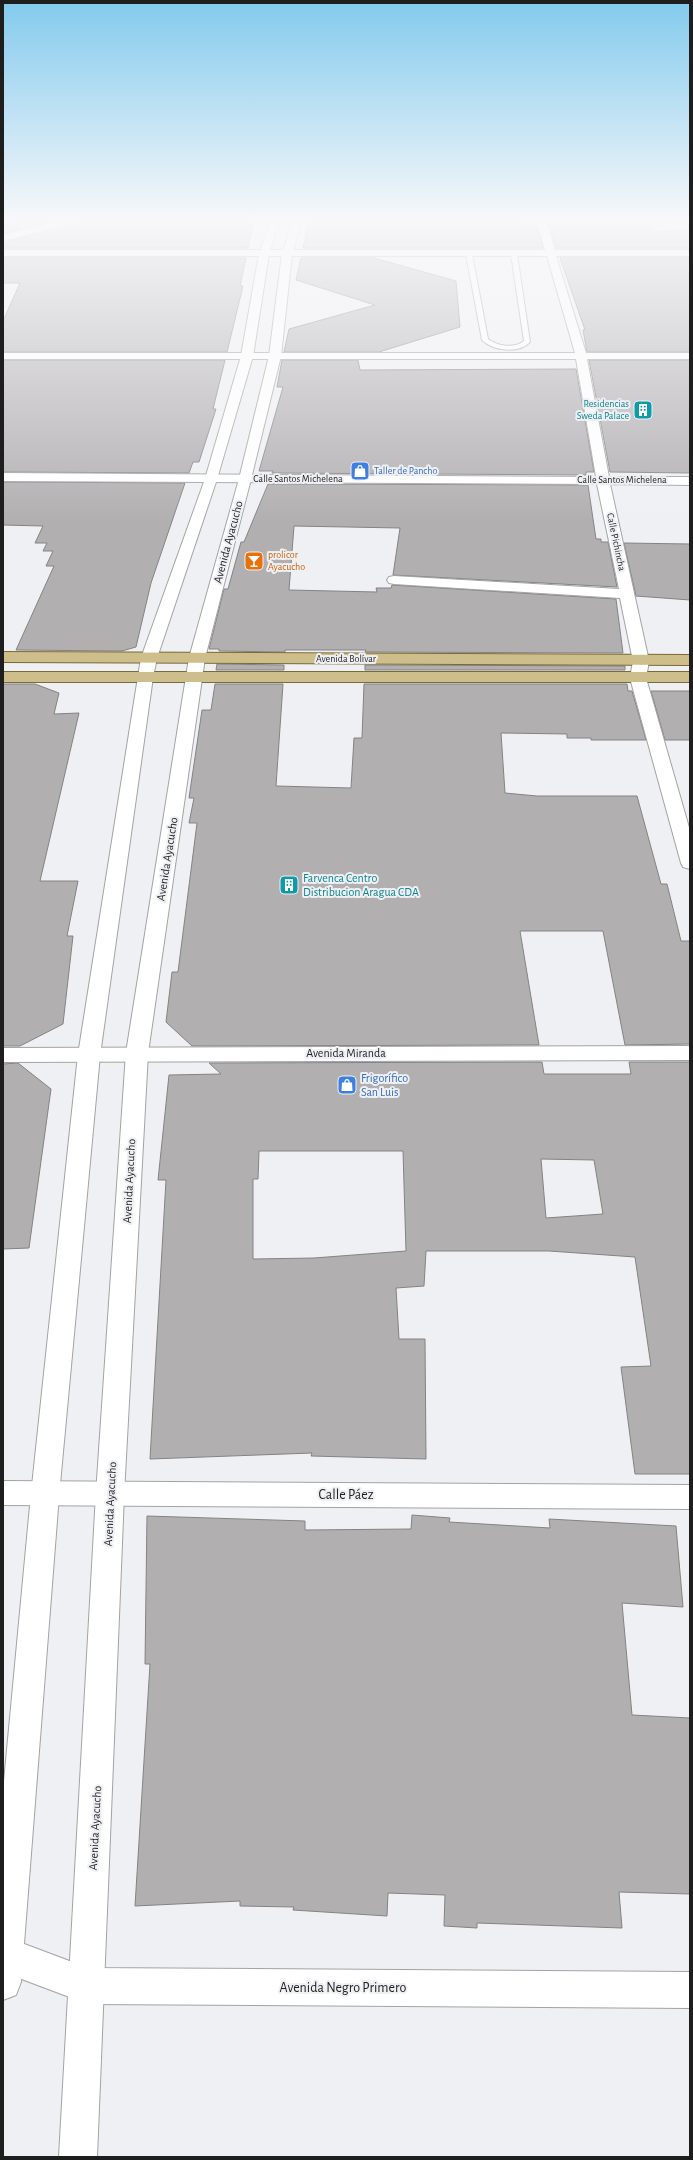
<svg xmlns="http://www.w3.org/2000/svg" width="693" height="2160" font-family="'Alegreya Sans',sans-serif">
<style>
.building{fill:#b2afb1;stroke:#858284;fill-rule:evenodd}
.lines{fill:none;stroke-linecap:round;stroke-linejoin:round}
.service-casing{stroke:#a2a3a6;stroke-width:2}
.minor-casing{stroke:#a2a3a6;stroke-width:2}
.tertiary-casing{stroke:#a2a3a6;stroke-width:2}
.primary-casing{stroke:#7a6a33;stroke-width:2}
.service{fill:#fff;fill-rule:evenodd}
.minor{fill:#fff;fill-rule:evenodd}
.tertiary{fill:#fff;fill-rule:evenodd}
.primary{fill:#cdbe8b;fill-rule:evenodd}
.labels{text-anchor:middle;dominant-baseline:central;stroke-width:4;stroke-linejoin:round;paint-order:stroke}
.far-culture-label{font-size:10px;fill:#0d838f;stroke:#eff0f3;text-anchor:end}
.far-shop-label{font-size:10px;fill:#366cbe;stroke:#eff0f3;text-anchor:start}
.far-street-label{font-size:10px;fill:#1e1e1f;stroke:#eff0f3}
.far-food-label{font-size:10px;fill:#c56008;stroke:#eff0f3;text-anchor:start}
.street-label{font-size:12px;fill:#1e1e1f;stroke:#eff0f3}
.culture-label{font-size:12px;fill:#0d838f;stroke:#eff0f3;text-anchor:start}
.shop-label{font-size:12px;fill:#366cbe;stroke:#eff0f3;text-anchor:start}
.near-street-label{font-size:14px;fill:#1e1e1f;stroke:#eff0f3}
</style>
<rect width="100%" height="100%" fill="#eff0f3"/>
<path class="building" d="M24 220H58L3 233V225Z
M84 220H254L248 248H3V242Z
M309 220 536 222 543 248H303Z
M548 222H649L657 231 690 230V248H556Z
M3 258H246L240 286H243L227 352H3V321L20 283H3Z
M301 258H374L456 281 460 327 379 352H284L289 329 375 305 296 280Z
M560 258H690V352H587L583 330H585Z
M3 360H225L213 409H216L199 462H193L189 473 3 472Z
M282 360H358L360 370 576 369 594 472H586V475L272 473 273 471H259L283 387H277Z
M589 360H690V473L610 472Z
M3 482 185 483 151 583 136 647 122 651 16 650 54 566H46L53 551H43L47 543H35L43 526 3 525Z
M268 484 588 485 596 539H601V542H608L617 587 393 575 400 528 294 526 289 590 377 592 376 588H391L392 585 616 599 623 653 365 652 366 650H285V652L219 651V649H209L224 589H228L241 542H244Z
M624 543 690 544V600L636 596Z
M217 664 284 665V670H216Z
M365 665 625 666V670H365Z
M3 684H35L59 693 54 714 79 713 40 881H78L67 936H73L63 1024 20 1046H3Z
M215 684H283L276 786 351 788 354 738H362L364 684H627L628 691H632L646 740H591V738H567V734L501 733 505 793 537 796H637L661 884H667L681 941H690V1044L625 1045 603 931H520L539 1045 192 1046 166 1022 172 972H178L197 823H189L194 798H189L202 710H211Z
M651 691H690V740H665Z
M542 1062 544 1074H631L629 1062H690V1474H635L621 1367 651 1366 635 1257 549 1251H426L424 1286 396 1288 399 1339H425L426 1459 311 1456 312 1453 150 1459 166 1180H158L169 1075 221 1074 209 1063ZM259 1151H403L406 1251 314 1258 253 1259V1179H258ZM541 1159 594 1160 603 1214 546 1218Z
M18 1063 51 1089 29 1248 3 1249V1064Z
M412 1515 450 1518 449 1522 550 1528 549 1519 676 1526 683 1607 622 1603 632 1715 690 1718V1894L619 1892 622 1928 477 1923V1928L444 1926 445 1895 388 1893 387 1916 293 1910 294 1907 240 1906V1901L135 1906 150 1664H145L147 1516 305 1521V1530L411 1529Z"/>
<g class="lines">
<defs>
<path id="service" d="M469 252 472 254 488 339C498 346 513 349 524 341L511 254 514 252 517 254 530 342C519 354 493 351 482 340L466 254Z"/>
<path id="minor" d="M66 220H83L3 241V235Z
M537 220H546L555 250H690V256H556L586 353H690V359H587L609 477H690V485L610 484 649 661 646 678 690 831V869L683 867 681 863 630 678 633 661 620 598 394 584 389 583 387 580 389 577 394 576 619 589 597 484 3 481V473L596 477 576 359H3V353H575L547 256H3V250H545Z
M690 1046V1060L3 1062V1048Z
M3 1481 690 1485V1509L3 1505Z
M3 1936 88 1968 690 1972V2008L88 2004 3 1972Z"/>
<path id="tertiary" d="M271 220H280L269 254 253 356 217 479 157 658 153 677 100 1055 59 1495 21 1982 16 1995 3 2000V1792L31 1495 78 1055 141 658 205 479 241 356 259 254Z
M293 220H302L292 254 281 356 251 479 205 658 148 1053 124 1494 97 2157H59L96 1494 126 1053 189 658 239 479 269 356 282 254Z"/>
<path id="primary" d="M3 652 690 655V665L3 662Z
M3 672H690V682H3Z"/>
</defs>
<use href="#service" class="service-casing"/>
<use href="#minor" class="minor-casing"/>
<use href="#tertiary" class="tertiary-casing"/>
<use href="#primary" class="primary-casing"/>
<use href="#service" class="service"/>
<use href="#minor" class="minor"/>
<use href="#tertiary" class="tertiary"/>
<use href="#primary" class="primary"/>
</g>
<linearGradient id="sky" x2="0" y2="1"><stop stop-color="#83caed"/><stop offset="0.42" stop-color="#f8f8fa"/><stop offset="1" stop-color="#f8f8fa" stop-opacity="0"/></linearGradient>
<rect width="693" height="523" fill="url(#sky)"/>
<defs>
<symbol id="building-square" viewBox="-11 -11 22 22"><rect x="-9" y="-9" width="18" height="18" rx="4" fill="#0f9aa8" stroke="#eff0f3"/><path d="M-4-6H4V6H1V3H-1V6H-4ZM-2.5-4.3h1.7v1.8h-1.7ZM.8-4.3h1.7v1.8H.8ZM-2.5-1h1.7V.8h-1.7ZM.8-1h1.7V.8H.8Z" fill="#fff"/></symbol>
<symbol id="shop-square" viewBox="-11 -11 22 22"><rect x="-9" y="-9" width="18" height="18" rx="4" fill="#3f7fe0" stroke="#eff0f3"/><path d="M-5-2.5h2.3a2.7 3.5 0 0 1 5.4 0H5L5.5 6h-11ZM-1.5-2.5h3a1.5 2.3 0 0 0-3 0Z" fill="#fff"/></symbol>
<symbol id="bar-square" viewBox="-11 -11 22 22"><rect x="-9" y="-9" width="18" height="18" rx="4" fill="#e8710a" stroke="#eff0f3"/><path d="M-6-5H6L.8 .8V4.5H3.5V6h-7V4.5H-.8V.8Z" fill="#fff"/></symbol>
</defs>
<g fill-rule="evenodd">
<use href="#building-square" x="632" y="399" width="22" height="22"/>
<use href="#shop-square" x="349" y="460" width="22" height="22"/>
<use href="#bar-square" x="243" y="550" width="22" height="22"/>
<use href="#building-square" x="278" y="874" width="22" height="22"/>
<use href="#shop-square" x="336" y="1074" width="22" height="22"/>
</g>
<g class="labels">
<g class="far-culture-label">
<text x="629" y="404">Residencias<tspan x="629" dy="12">Sweda Palace</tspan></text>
</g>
<g class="far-shop-label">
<text x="374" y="471">Taller de Pancho</text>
</g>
<g class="far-street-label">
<text x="298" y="479">Calle Santos Michelena</text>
<text x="622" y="480">Calle Santos Michelena</text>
<text transform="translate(616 542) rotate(78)">Calle Pichincha</text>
<text x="346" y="659">Avenida Bolívar</text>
</g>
<g class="far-food-label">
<text x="268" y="555">prolicor<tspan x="268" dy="12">Ayacucho</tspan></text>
</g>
<g class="street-label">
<text transform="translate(228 542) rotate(-75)">Avenida Ayacucho</text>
<text transform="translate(167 859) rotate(-81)">Avenida Ayacucho</text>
<text x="346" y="1053">Avenida Miranda</text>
<text transform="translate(129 1181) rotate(-87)">Avenida Ayacucho</text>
<text transform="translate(110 1504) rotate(-87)">Avenida Ayacucho</text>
<text transform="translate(95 1828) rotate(-87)">Avenida Ayacucho</text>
</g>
<g class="culture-label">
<text x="303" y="878">Farvenca Centro<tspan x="303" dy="14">Distribucion Aragua CDA</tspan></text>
</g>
<g class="shop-label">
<text x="361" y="1078">Frigorífico<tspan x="361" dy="14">San Luis</tspan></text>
</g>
<g class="near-street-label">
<text x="346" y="1495">Calle Páez</text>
<text x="343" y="1988">Avenida Negro Primero</text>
</g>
</g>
<rect width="693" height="2160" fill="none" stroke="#1e1e1f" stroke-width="8"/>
</svg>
